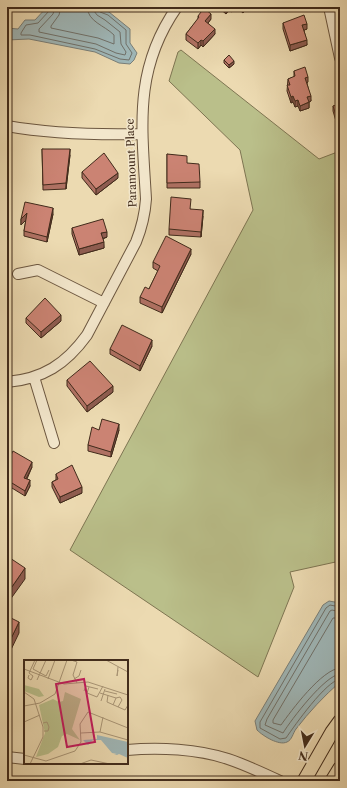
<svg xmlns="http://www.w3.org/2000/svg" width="347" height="788" font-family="'Libre Caslon Text',serif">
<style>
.green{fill:#babf8a;stroke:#7e7552}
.water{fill:#9fb7b8;stroke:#797f79}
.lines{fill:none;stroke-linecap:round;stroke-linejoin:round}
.shore{stroke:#70716a;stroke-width:1}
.minor-casing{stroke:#6c5740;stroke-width:12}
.major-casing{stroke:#412b1b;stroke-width:15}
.minor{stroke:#f3e7cc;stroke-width:10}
.major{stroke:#ecdab1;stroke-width:13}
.wall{fill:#af7163;stroke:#412b1b}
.shaded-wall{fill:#8e5c50;stroke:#412b1b}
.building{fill:#cb8373;stroke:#412b1b}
.labels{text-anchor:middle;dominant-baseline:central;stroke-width:3;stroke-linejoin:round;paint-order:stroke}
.street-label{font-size:11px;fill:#412b1b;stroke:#f3e7cc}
.inset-road{fill:none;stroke:#a89475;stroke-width:1}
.view{fill:#c2185b;fill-opacity:0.15;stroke:#c2185b;stroke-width:2}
.inset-edge{fill:none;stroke:#412b1b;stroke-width:2}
</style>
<rect width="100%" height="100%" fill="#ecdab1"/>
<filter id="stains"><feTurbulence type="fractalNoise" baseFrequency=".005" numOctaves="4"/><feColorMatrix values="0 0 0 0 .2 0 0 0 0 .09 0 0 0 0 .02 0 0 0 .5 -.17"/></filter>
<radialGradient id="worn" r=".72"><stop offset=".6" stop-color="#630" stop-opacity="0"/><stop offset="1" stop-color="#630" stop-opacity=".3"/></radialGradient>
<path class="green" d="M181 50 319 159 340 151V561L290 572 294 587 258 677 70 550 253 210 240 150 169 81 178 52Z"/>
<path class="water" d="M47 7H99L109 12 130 29V43L137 53 134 60 130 64 119 63 95 52 29 39 7 40V28L18 29 25 20H35Z
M329 601 340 603V682C324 696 309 712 296 729 293 733 292 740 287 742 279 746 263 736 257 730L255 721 323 605Z"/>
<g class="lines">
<path class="shore" d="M50 7 49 11 38 23 26 25 21 33V35H30L95 49 120 59 129 60 132 53 126 44V30L108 15 100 12 99 7
M55 7 53 14 39 29V32L96 44 116 53 125 55 126 52 121 44 120 32 105 20 97 15 94 11V7
M61 7 59 15 51 26V28L98 38 114 44V35C104 25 88 22 87 7
M340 607 330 605 326 608 260 722V728L280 739 286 738C295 725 326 681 340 679
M340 612 332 610 330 611 267 719 265 725 283 733C291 720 325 675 340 674
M340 618H333L273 720V723L281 725C291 711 322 669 340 668"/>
<defs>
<path id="minor" d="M329 7 340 58
M7 126C52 134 97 135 142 134
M18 274 38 270 104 303
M34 377 54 443
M7 382C43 379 66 364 87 335L136 242C142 227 145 214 146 199 142 127 133 70 177 7
M127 750C159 747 198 749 228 759 246 765 263 773 280 781
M7 757 25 759"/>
<path id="major" d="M304 781 332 732 340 721
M332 781 340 768"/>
</defs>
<use href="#minor" class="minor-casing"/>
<use href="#major" class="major-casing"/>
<use href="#minor" class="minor"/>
<use href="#major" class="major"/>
</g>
<path class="wall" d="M218 7H248L243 13 236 7 232 12 229 10 226 14Z
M198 16 211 19 208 23 215 34 203 47 201 45 198 49 186 40V34L198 19Z
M283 23 307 29 304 30 307 45 290 51 283 29Z
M224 60 234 64 229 68 224 63Z
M294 71 308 82 307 83 311 101 309 102V108L300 111 298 106 295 107 293 102 291 103 287 91 288 79 294 77Z
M340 104V127L338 128 333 111V106Z
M42 149 70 155 66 189 43 190Z
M167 154 187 163 200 182V188H167Z
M82 172 118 178 96 195 82 178Z
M190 209 203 216 201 237 169 235V229Z
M53 214 47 242 24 236V231L26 220 21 225V219Z
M72 228 107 237 103 239 104 248 79 255 72 234Z
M191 254 162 313 140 303V297L149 289 158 271 153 268V262Z
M26 318 61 321 41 338 26 323Z
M152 346 140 371 110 354V349Z
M67 380 113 392 87 412 67 386Z
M99 430H119L111 457 88 451V445Z
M7 463 32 467 27 479 30 486 25 496 7 485Z
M56 474 82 493 60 503 52 487V482L56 480Z"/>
<path class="shaded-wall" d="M227 7H229V10L226 14V9Z
M232 7H236L232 12Z
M243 7H248L243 13Z
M211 14V19L205 27V21Z
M307 24V29L302 31V25Z
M215 29V34L203 47V41Z
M201 40V45L198 49V43Z
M307 40V45L290 51V45Z
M234 61V64L229 68V65Z
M308 77V82L305 84V78Z
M293 96V102L291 103V97Z
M311 96V101L307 103V97Z
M298 100V106L295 107V101Z
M309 102V108L300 111V106Z
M338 122H340V127L338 128Z
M10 144V149L7 183V177Z
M70 149V155L66 189V183Z
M118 173V178L96 195V189Z
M53 208V214L47 242V237Z
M203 210V216L201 237V232Z
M27 213V219L21 225V219Z
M11 228V234L7 238V232Z
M107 232V237L101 239V233Z
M104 242V248L79 255V249Z
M191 249V254L162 313V307Z
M61 315V321L41 338V332Z
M152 340V346L140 371V366Z
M113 386V392L87 412V406Z
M11 416V421L7 426V420Z
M119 424V430L111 457V452Z
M32 462V467L24 483V478Z
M30 480V486L25 496V491Z
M82 487V493L60 503V497Z
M25 568V579L7 604V594Z
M19 622V633L7 658V647Z"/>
<path class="building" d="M204 8 211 14 205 21 215 29 203 41 201 40 198 43 186 34 199 17 198 16Z
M304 15 307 24 302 25 307 40 290 45 283 23Z
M229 55 234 61 229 65 224 60Z
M305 67 308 77 305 78 311 96 307 97 309 102 300 106 298 100 295 101 293 96 291 97 287 85H290L288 79 295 76 294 71Z
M340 104V122H338L333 106Z
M7 143 10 144 7 177Z
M42 149H70L66 183 43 185Z
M104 153 118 173 96 189 82 172Z
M167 154 187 156V163L199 164 200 182 167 183Z
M171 197 191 199 190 209 203 210 201 232 169 229Z
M25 202 53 208 47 237 24 231 27 213 21 219Z
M103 219 107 232 101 233 104 242 79 249 72 228Z
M7 224 11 228 7 232Z
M166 236 191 249 162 307 140 297 145 287 149 289 160 266 153 262Z
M45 298 61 315 41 332 26 318Z
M122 325 152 340 140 366 110 349Z
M90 361 113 386 87 406 67 380Z
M7 413 11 416 7 420Z
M102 419 119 424 111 452 88 445 92 427 99 430Z
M13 451 32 462 24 478 30 480 25 491 7 480V463Z
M72 465 82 487 60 497 52 482 58 479 56 474Z
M7 556 25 568 7 594Z
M7 616 19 622 7 647Z
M147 777 150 778V777L158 781H145Z"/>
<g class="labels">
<g class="street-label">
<text transform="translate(131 163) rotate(-92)">Paramount Place</text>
</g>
</g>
<g transform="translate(24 660)">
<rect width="104" height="104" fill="#ecdab1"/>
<path d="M0 25 15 29 20 36 15 37 0 31ZM41 32 57 39 48 69 56 80 43 74 38 76 34 87 24 94 12 97 21 73 15 45 29 39 35 42 39 41Z" fill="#babf8a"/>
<path d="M73 75 104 82V98L95 94 93 95H90L93 94 88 93 77 80H69L64 85 59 80 73 79Z" fill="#9fb7b8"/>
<path class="inset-road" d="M13 0 9 9 22 16 25 10M47 0 53 2 49 15 53 23M82 0 104 12M94 7 93 16 94 10M0 9 40 24 64 22 104 35M5 15 4 18 7 20 9 16 5 13 11 0M24 19 31 0M50 19 55 16 57 10M13 20 22 0M65 27 63 33 73 37 79 26M60 31 62 26 74 29M81 31 93 34M0 32 10 39 19 67V77L6 104M76 33 92 38M84 35 83 42 101 50 104 45M77 41 81 29M89 45 92 38 96 37 98 40 94 47M0 46 16 43 31 34 43 0M0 62 16 55M19 63 23 62 25 67 24 71H20M76 72 79 57M57 73 76 72 104 80M0 95 22 101 51 91 57 82 56 64 64 52 104 68M56 104 67 100 86 104"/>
<path class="view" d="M60 19 71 82 43 87 32 24Z"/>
<rect width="104" height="104" class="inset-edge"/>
</g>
<rect width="347" height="788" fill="none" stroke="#ecdab1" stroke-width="24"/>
<rect x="8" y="8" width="331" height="772" fill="none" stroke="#412b1b" stroke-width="2"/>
<rect x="12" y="12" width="323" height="764" fill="none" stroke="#412b1b"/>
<g transform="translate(305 746) rotate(190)" stroke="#f3e7cc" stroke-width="3" paint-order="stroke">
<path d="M0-3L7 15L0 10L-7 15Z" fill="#412b1b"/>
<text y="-6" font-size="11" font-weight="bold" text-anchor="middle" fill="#412b1b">N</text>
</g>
<rect width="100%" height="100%" filter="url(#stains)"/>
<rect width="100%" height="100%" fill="url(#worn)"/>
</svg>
